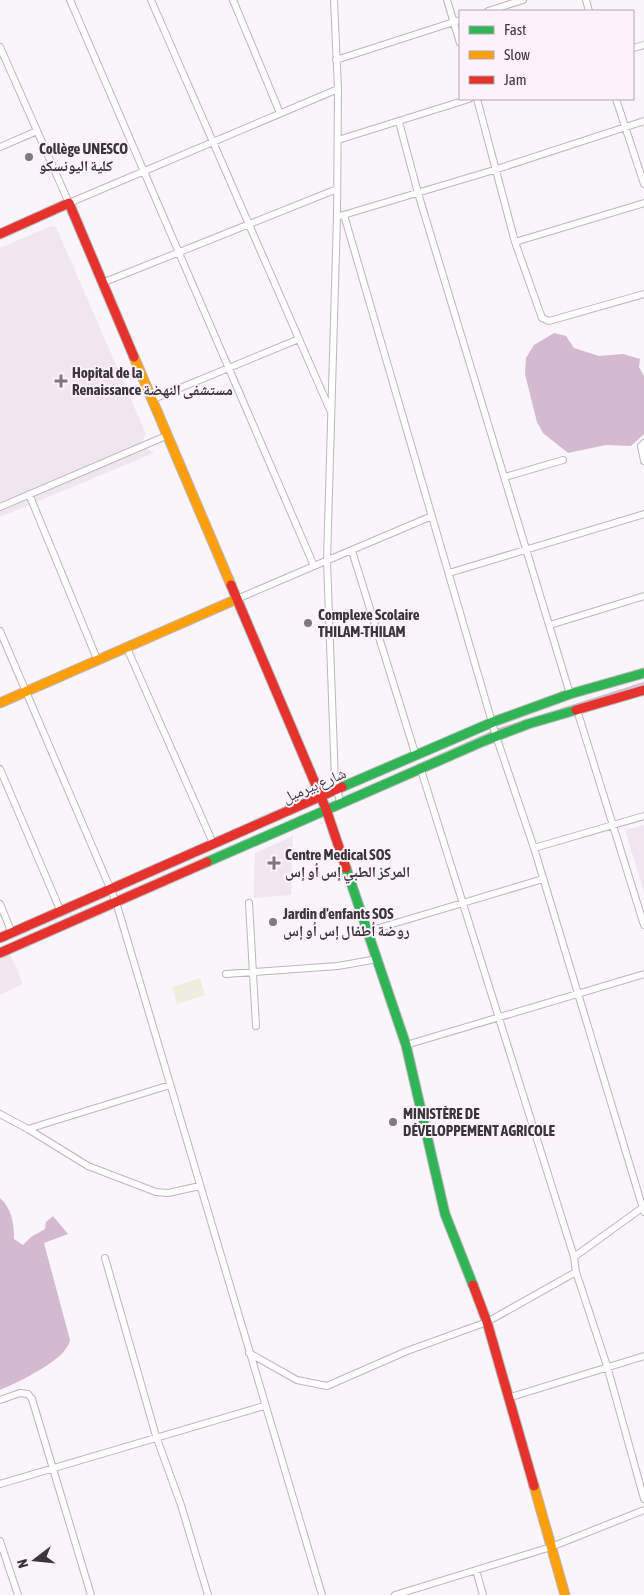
<svg xmlns="http://www.w3.org/2000/svg" width="644" height="1595" font-family="'Asap Condensed','Noto Naskh Arabic',sans-serif">
<style>
.built{fill:#f0e6ef}
.green{fill:#eeedde}
.water{fill:#d3bacf}
.lines{fill:none;stroke-linecap:round;stroke-linejoin:round}
.stream{stroke:#d3bacf;stroke-width:2}
.street-casing{stroke:#bbb7bb;stroke-width:8}
.fast-casing{stroke:#bbb7bb;stroke-width:11}
.slow-casing{stroke:#bbb7bb;stroke-width:11}
.jam-casing{stroke:#bbb7bb;stroke-width:11}
.street{stroke:#fefefe;stroke-width:6}
.fast{stroke:#30b455;stroke-width:9}
.slow{stroke:#ff9f0a;stroke-width:9}
.jam{stroke:#e5322d;stroke-width:9}
.poi-dot{fill:#7d797d;stroke:#fdf2fc;stroke-width:2}
.labels{text-anchor:middle;dominant-baseline:central;stroke-width:4;stroke-linejoin:round;paint-order:stroke}
.poi-label{font-size:15px;font-weight:bold;fill:#3a363a;stroke:#fdf2fc;text-anchor:start}
.street-label{font-size:15px;fill:#3a363a;stroke:#fdf2fc}
</style>
<rect width="100%" height="100%" fill="#faf5fa"/>
<path class="built" d="M51 226 56 227 146 434 143 440 146 448 154 453 0 517V248Z
M644 825V892L625 830Z
M293 836 291 895 254 898 255 853Z
M10 954 23 984 0 995V959Z"/>
<path class="green" d="M200 978 205 995 177 1004 172 987Z"/>
<path class="water" d="M554 333 566 336 574 348 599 356 623 354 640 359 639 367 644 376V434L631 446 606 445 568 453 543 433 537 422 525 374 526 358 534 345Z
M0 1198C12 1209 14 1224 14 1239L23 1245 31 1237 45 1229 46 1222 53 1216 68 1234 44 1243 70 1340C67 1360 18 1382 0 1390Z"/>
<g class="lines">
<path class="stream" d="M496 730 644 683
M400 773 492 732
M122 895 147 884
M22 939 49 927"/>
<defs>
<path id="street" d="M70 0 314 566 432 516
M151 0 330 410
M233 0 280 113
M334 0 338 89 337 217 327 561 335 781 340 802
M447 0 460 43
M586 0 589 11
M488 11 523 0
M0 47 69 203 338 89
M633 48 644 45
M336 60 460 20
M477 99 515 242 542 318 549 321 644 294
M616 99 644 184
M399 122 418 193 570 694
M338 140 469 99
M0 147 37 131
M344 215 496 736 534 848 644 1212
M340 216 494 170 644 121
M515 242 644 203
M102 283 337 189
M151 400 299 339
M644 443 641 446 644 461
M505 477 563 460
M29 494 97 659
M0 507 166 436
M352 551 416 756
M449 573 644 514
M237 599 314 566
M550 625 644 596
M0 631 116 902 322 1595
M126 646 213 843
M577 710 644 925
M0 769 61 912
M421 770 574 1257 576 1272 607 1366 644 1499
M534 848 644 816
M249 903 256 1026
M0 904 12 933
M369 931 543 879
M226 974 338 966 377 959
M406 1045 644 974
M0 1114 28 1129 88 1166 156 1192 168 1193 200 1186
M28 1129 170 1085
M574 1257 642 1208
M105 1258 156 1436 181 1505 208 1595
M249 1353 297 1380 327 1386 407 1351 487 1322 576 1272
M508 1398 644 1356
M0 1400 20 1393 28 1394 32 1399 91 1595
M0 1484 264 1406
M0 1541 18 1595
M476 1570 483 1595
M395 1595 551 1547 644 1510"/>
<path id="fast" d="M342 787 493 722 570 694 644 673
M207 862 484 741 528 724 576 710
M346 868 406 1045 445 1214 473 1285"/>
<path id="slow" d="M134 357 231 585
M0 703 237 599
M534 1486 565 1595"/>
<path id="jam" d="M0 234 69 203 134 357
M231 585 326 809 346 868
M576 710 644 690
M0 938 342 787
M0 953 207 862
M473 1285 487 1322 534 1486"/>
</defs>
<use href="#street" class="street-casing"/>
<use href="#fast" class="fast-casing"/>
<use href="#slow" class="slow-casing"/>
<use href="#jam" class="jam-casing"/>
<use href="#street" class="street"/>
<use href="#fast" class="fast"/>
<use href="#slow" class="slow"/>
<use href="#jam" class="jam"/>
</g>
<g class="poi-dot">
<circle cx="29" cy="157" r="5"/>
<path d="M58.5 373.5h5v5h5v5h-5v5h-5v-5h-5v-5h5z"/>
<circle cx="308" cy="623" r="5"/>
<path d="M271.5 855.5h5v5h5v5h-5v5h-5v-5h-5v-5h5z"/>
<circle cx="273" cy="922" r="5"/>
<circle cx="393" cy="1122" r="5"/>
</g>
<g class="labels">
<g class="poi-label">
<text x="39" y="148">Collège UNESCO<tspan x="39" dy="17">كلية اليونسكو</tspan></text>
<text x="72" y="372">Hopital de la<tspan x="72" dy="17">Renaissance مستشفى النهضة</tspan></text>
<text x="318" y="614">Complexe Scolaire<tspan x="318" dy="17">THILAM-THILAM</tspan></text>
<text x="285" y="854">Centre Medical SOS<tspan x="285" dy="17">المركز الطبي إس أو إس</tspan></text>
<text x="283" y="913">Jardin d'enfants SOS<tspan x="283" dy="17">روضة أطفال إس أو إس</tspan></text>
<text x="403" y="1113">MINISTÈRE DE<tspan x="403" dy="17">DÉVELOPPEMENT AGRICOLE</tspan></text>
</g>
<g class="street-label">
<text transform="translate(314 785) rotate(-23)">شارع بيرميل</text>
</g>
</g>
<rect x="459" y="10" width="175" height="90" fill="#fdf2fc" stroke="#afa7ae"/>
<rect x="469" y="26" width="25" height="8" fill="#30b455" stroke="#afa7ae"/>
<text x="504" y="35" font-size="15" fill="#3a363a">Fast</text>
<rect x="469" y="51" width="25" height="8" fill="#ff9f0a" stroke="#afa7ae"/>
<text x="504" y="60" font-size="15" fill="#3a363a">Slow</text>
<rect x="469" y="76" width="25" height="8" fill="#e5322d" stroke="#afa7ae"/>
<text x="504" y="85" font-size="15" fill="#3a363a">Jam</text>
<g transform="translate(35 1560) rotate(254)" stroke="#fdf2fc" stroke-width="4" paint-order="stroke">
<path d="M0-4L9 19L0 12L-9 19Z" fill="#3a363a"/>
<text y="-8" font-size="14" font-weight="bold" text-anchor="middle" fill="#3a363a">N</text>
</g>
</svg>
